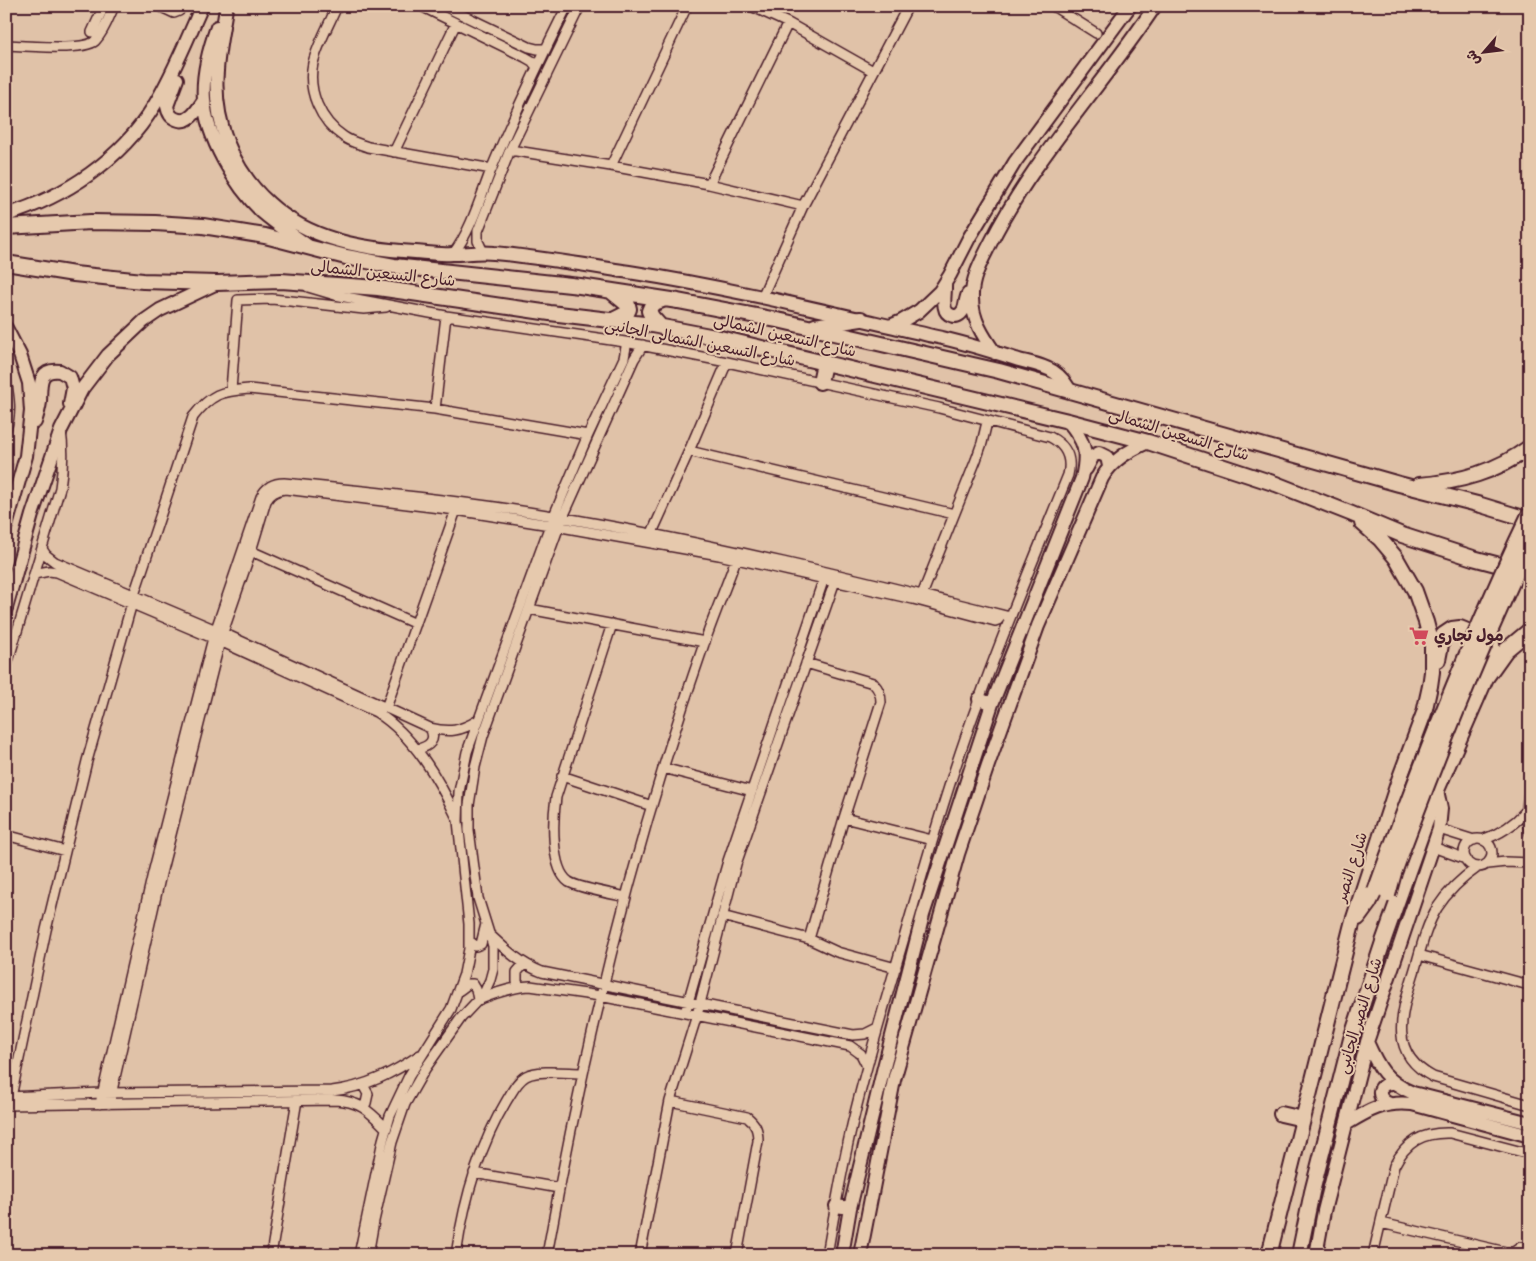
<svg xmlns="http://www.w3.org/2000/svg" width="1536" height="1261" font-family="Mynerve,'Playpen Sans Arabic',sans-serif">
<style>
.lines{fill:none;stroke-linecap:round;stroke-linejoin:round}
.street-tunnel{stroke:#c2a18f;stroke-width:9;stroke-dasharray:9 4.5;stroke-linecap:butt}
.street-casing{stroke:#4a1f2b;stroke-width:12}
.secondary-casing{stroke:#4a1f2b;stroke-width:16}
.primary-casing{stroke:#4a1f2b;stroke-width:18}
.street{stroke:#e6c9ad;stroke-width:9}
.secondary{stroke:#e6c9ad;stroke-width:12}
.primary{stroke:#e6c9ad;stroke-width:14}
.primary-bridge-casing{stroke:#4a1f2b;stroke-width:18;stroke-linecap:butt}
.primary-bridge{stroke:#e6c9ad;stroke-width:14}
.labels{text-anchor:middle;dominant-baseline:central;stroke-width:4;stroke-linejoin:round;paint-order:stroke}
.street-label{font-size:16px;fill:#4a1f2b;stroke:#e6c9ad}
.poi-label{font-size:16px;font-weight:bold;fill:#4a1f2b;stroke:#e6c9ad;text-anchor:start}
</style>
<rect width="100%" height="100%" fill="#e0c2a8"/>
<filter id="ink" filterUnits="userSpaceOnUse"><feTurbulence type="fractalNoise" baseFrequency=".02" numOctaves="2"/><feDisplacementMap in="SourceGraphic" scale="10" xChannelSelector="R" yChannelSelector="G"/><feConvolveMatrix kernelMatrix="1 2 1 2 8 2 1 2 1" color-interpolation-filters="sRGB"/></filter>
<g filter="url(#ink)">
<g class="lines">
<path class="street-tunnel" d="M6 466 13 468
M6 477 9 478"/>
<defs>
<path id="street" d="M159 6 174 13 179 11 180 6
M337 6C329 25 318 43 313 63 307 91 320 121 344 137 351 142 360 144 368 147L492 169
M421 6 525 57 532 61 537 67
M444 6 529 47 537 49H546
M751 6 788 23 873 71
M1053 6 1096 33
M92 32 104 6
M6 45C23 46 84 51 95 41 104 32 109 17 114 6
M510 150 611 166 709 184 803 206
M394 152 456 23
M611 166 687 6
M709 184 788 23
M483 252 478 241V231L510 150 580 6
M453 254C470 233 481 196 491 170 514 115 540 60 567 6
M308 287 335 295 446 316 625 342 727 362 939 408 1050 437C1066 445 1072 458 1068 475 1038 549 1007 622 980 697 952 771 930 848 908 924 888 994 866 1063 850 1134 841 1174 834 1214 827 1255
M762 297 803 206 908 6
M6 380C9 396 12 413 6 429
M231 390 238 300 272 299 364 309 386 307
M435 409 446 316
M689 451 954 514
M651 535 689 451 727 362
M42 549 46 555 55 562 223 633 430 728C450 733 460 731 477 721
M251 551 416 624
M34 574 49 571 57 572 220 641 376 712C414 736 438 778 457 818
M134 595 193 417C211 394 221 391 249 389L435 409 588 435
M922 595 976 460 982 443 987 422
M529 609 705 642
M612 624 556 797C553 817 550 869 569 882 579 888 613 894 626 897
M806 663 873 683C879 689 881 694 881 702L844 818 809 939
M6 668 60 488C63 469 64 451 61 431
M386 708 456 510
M417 749C429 747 437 740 430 728
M663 768 752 791
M562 776 652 806
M1530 787C1527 803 1525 817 1530 833
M844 818 932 840
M1439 829 1474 840
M6 835 65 851
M1464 853a14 14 0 1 1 28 0a14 14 0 1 1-28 0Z
M1482 840C1500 834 1514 825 1526 811
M1433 847 1466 859
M1487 864 1506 862 1530 863
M1478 867C1462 878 1448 891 1437 908 1426 926 1421 948 1415 969 1403 1009 1385 1052 1433 1077L1530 1105
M722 916 809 939 837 952 896 968
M490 935C506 950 521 964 542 972L853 1035 865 1034 877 1028
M469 941 476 946 481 944 486 924
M1419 955 1525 984
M520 987 517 982V972L524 964
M460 990 468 984H473L476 989 478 1000C495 993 512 987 530 986L600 996 850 1046 861 1054 867 1066
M685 1013 728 861 824 578
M7 1097 102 1093 332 1091C366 1087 393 1073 420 1055
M11 1097 46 930 87 761 132 603
M670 1101 747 1117C756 1124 758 1130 758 1141L737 1255
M100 1104 153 873 213 638 261 497C266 487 273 483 284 483 374 492 464 501 553 516 707 542 859 579 1010 617
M109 1104 161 874 220 641 251 551 266 501C270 493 276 490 285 489L456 510 550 525 719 555 913 599 995 621 998 620 1002 615
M6 1105 335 1100C360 1101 369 1111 386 1128
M363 1107 366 1103 368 1094 363 1085
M474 1173 559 1188
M1381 1223 1506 1252H1514L1521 1247
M271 1255 297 1100
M359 1255 383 1140 390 1116 409 1076 451 1009 464 974 469 949V924L458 821 459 792 467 752 550 525 588 435 624 358 626 347 625 342
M368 1255 374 1221 392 1142 405 1104 425 1069 461 1018 478 1000 485 991 490 980 493 969V946L478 898 469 830V805L475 767 483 736 559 526 634 359 643 345
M456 1255C464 1200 478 1148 507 1100 512 1092 517 1081 526 1076 538 1069 568 1073 582 1073
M547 1255C584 1047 634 843 704 644 714 615 726 587 736 559
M640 1255 670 1101 697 1015 736 864 835 581
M1373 1255 1394 1166C1406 1142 1422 1132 1450 1133L1530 1154"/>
<path id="secondary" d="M226 8C223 29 218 50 217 71 213 120 232 170 269 203 309 240 363 249 415 252 427 253 440 255 452 254 466 254 479 251 494 253 539 257 585 265 629 272 732 288 832 313 933 336 962 342 991 351 1019 360 1031 363 1044 365 1054 372 1062 377 1066 384 1071 392
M217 27C209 49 202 75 204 99 206 137 235 186 262 212 277 225 293 235 308 246
M177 79 167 106C168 112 170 117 176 119 189 125 198 109 204 100
M6 215C65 197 121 160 154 106 173 75 187 39 202 6
M945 283C946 293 940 312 951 315 955 317 959 316 962 312 966 308 965 299 968 294
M890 326 902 321 919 311 940 291 950 275 969 238 1015 162 1130 6
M6 328 20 355 29 383 31 411 26 456 6 526
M995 353C983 336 972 319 972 298 971 279 982 260 990 244 1033 158 1102 86 1155 6
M35 422C37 416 39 409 40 402 41 387 37 368 60 371L70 377 73 388 70 404
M1086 469 1093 456 1099 453 1107 457 1109 466
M6 608 32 515 61 430 82 389 108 355 144 321 160 310 217 283
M979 699 992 704
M1367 1042C1378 1067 1386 1082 1413 1093L1530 1123
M1390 1104C1375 1099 1377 1082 1394 1083
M1346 1124C1369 1110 1384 1101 1412 1104L1530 1136
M836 1206 850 1208
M842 1255 850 1208 883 1071 923 915 992 704 1082 478C1088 451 1085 442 1068 421
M860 1255 894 1080 958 854 988 765 1038 626 1102 478C1112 460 1130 450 1148 442
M1316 1255 1324 1211 1367 1042 1439 829 1441 809 1437 790"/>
<path id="primary" d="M6 227 91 222 155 223 203 226 265 236 346 257 394 266 580 286 678 301 782 321 999 371 1399 484 1481 505 1530 520
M6 263 74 274 143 281 217 283 281 281 378 288 550 313 652 325 720 338 1068 421 1148 442 1276 484 1352 514 1402 535 1473 558 1530 573
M612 292 628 305 629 309 627 313 613 320
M815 326 861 319
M661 327 652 317 649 311 652 304 665 299
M820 382 824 363
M1419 485C1460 482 1496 472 1530 447
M1438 660 1443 635 1452 629 1460 628 1487 639 1492 644 1493 651 1487 667
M1358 918 1369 903 1375 891
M1281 1114 1303 1119
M1269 1255 1352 924 1399 780 1424 713 1430 686 1432 672V645L1426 622 1415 591 1396 558 1380 539 1362 523
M1299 1255 1312 1192 1351 1039 1384 939 1437 790 1486 678 1506 650 1530 630"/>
</defs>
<use href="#street" class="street-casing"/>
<use href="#secondary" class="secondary-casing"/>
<use href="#primary" class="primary-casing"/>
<use href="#street" class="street"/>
<use href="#secondary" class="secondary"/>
<use href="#primary" class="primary"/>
<defs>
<path id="primary-bridge" d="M1375 891C1421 763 1471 636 1530 513
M1388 895 1394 873C1435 761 1479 651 1530 544"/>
</defs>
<use href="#primary-bridge" class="primary-bridge-casing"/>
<use href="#primary-bridge" class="primary-bridge"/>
</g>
</g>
<defs>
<symbol id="supermarket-bare" viewBox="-9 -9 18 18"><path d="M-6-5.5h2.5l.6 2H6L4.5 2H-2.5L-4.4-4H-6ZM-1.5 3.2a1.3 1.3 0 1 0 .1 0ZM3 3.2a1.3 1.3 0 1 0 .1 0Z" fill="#d1495b" stroke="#e6c9ad" stroke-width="2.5" paint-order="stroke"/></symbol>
</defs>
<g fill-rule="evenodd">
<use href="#supermarket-bare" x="1405" y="622" width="28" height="28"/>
</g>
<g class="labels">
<g class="street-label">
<text transform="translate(383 274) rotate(6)">شارع التسعين الشمالى</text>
<text transform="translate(785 336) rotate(13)">شارع التسعين الشمالى</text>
<text transform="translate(700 343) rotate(11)">شارع التسعين الشمالى الجانبى</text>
<text transform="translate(1179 435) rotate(17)">شارع التسعين الشمالى</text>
<text transform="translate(1352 867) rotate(-72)">شارع النصر</text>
<text transform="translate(1360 1016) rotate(-73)">شارع النصر الجانبى</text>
</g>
<g class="poi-label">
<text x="1434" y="636">مول تجاري</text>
</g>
</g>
<rect width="1536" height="1261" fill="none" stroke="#e6c9ad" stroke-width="25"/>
<rect x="12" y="12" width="1511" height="1236" fill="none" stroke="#4a1f2b" stroke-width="2" filter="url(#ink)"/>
<g transform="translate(1484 52) rotate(242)" stroke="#e6c9ad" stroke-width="4" paint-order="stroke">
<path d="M0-4L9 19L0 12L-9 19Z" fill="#4a1f2b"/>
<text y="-8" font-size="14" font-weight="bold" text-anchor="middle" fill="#4a1f2b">ش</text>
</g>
</svg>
